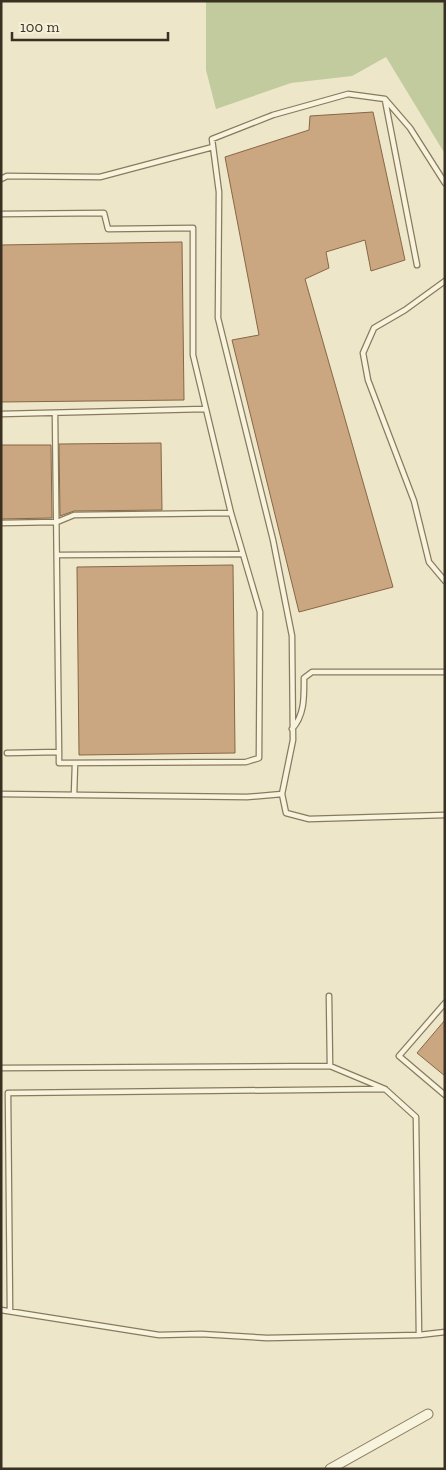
<svg xmlns="http://www.w3.org/2000/svg" width="446" height="1470" font-family="'Zilla Slab',serif">
<style>
.green{fill:#c1cb9d}
.building{fill:#caa781;stroke:#876745}
.lines{fill:none;stroke-linecap:round;stroke-linejoin:round}
.lane-casing{stroke:#897a5e;stroke-width:7}
.street-casing{stroke:#897a5e;stroke-width:11}
.lane{stroke:#f8f3dd;stroke-width:4.5}
.street{stroke:#f8f3dd;stroke-width:9}
</style>
<rect width="100%" height="100%" fill="#ede6c9"/>
<path class="green" d="M206 1H445V154L386 57 352 76 291 83 216 109 206 70Z"/>
<path class="building" d="M373 112 405 260 371 271 365 240 326 252 329 268 305 279 393 587 299 612 232 340 259 335 225 157 309 130 310 116Z
M182 242 184 400 1 402V245Z
M161 443 162 510 74 511 60 516 59 444Z
M1 445H51L52 518 1 519Z
M233 565 235 753 79 755 77 567Z
M445 1020V1076L417 1053Z"/>
<g class="lines">
<defs>
<path id="lane" d="M385 100 417 265
M1 179 7 176 100 177 213 147
M1 214 104 213 108 229 193 228V355L231 513 260 612 259 758 246 762 59 763V752
M445 281 405 310 374 328 363 353 368 380 414 501 429 562 445 581
M1 414 205 409
M1 523 57 522 74 515 231 513
M57 555 241 554
M292 729C305 715 304 696 304 678L312 672H445
M7 753 59 752 55 414
M1 794 247 797 282 794 286 813 309 819 445 815
M282 794 293 740 292 636 273 540 218 318 219 192 212 139 273 115 348 94 385 99 410 128 445 183
M74 795 75 764
M445 1003 399 1056 445 1095
M330 1066 385 1089 416 1117 419 1335
M1 1068 330 1066 329 996
M1 1310 159 1335 201 1334 267 1338 419 1335 445 1332
M10 1311 8 1093 385 1089"/>
<path id="street" d="M330 1469 428 1414"/>
</defs>
<use href="#lane" class="lane-casing"/>
<use href="#street" class="street-casing"/>
<use href="#lane" class="lane"/>
<use href="#street" class="street"/>
</g>
<rect width="446" height="1470" fill="none" stroke="#3a3021" stroke-width="5"/>
<path d="M12 32v8h156v-8" fill="none" stroke="#3a3021" stroke-width="2.5"/>
<text x="20" y="32" font-size="15" fill="#3a3021" stroke="#f5f0d9" stroke-width="4" paint-order="stroke">100 m</text>
</svg>
